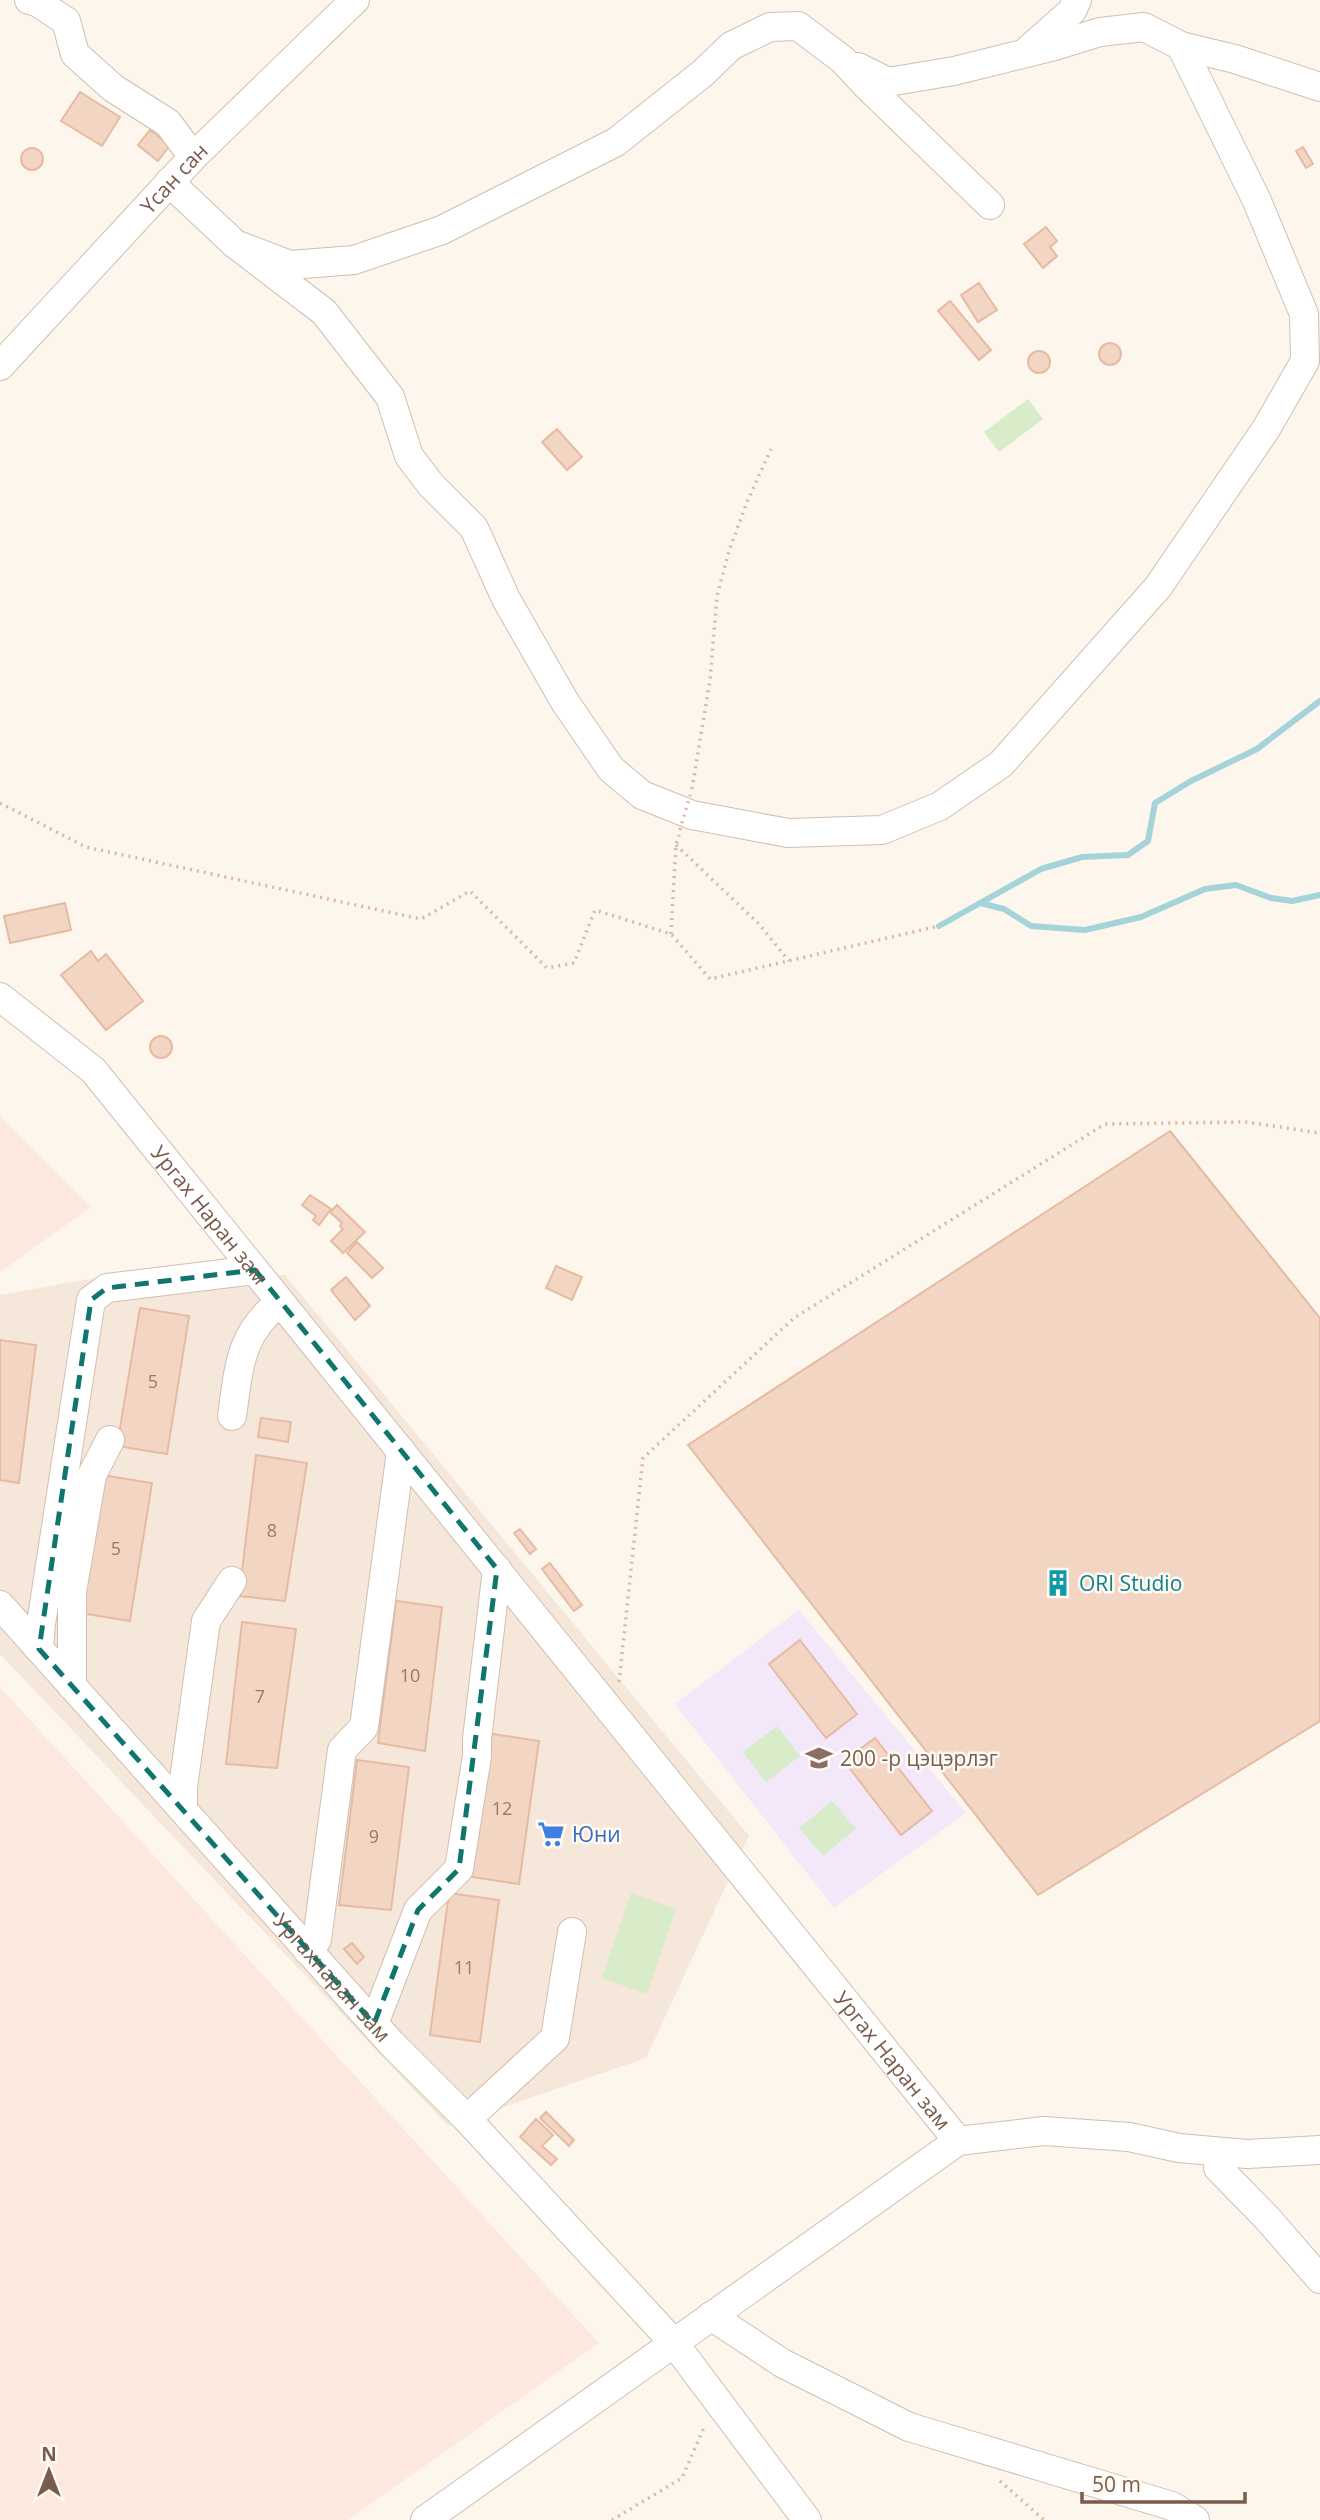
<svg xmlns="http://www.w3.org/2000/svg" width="1320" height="2520" font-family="'Open Sans',sans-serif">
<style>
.residential{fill:#f5e8da}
.commercial{fill:#fde8e0}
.education{fill:#f3e8fa}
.green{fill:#d8ecc9}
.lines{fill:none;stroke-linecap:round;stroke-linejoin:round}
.stream{stroke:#a5d3da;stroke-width:6}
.building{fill:#f3d5c3;stroke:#e6bba3;stroke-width:2}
.minor-casing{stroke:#d1beb0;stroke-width:30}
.path{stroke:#d9b8a5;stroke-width:3.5;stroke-dasharray:2 5;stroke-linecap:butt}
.minor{stroke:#fff;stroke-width:28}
.path-bridge{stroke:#d9b8a5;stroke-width:3.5;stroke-dasharray:2 5;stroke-linecap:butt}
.marked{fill:none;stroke:#0f766e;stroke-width:5;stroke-dasharray:14 9;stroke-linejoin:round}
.labels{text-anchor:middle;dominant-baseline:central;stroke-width:5;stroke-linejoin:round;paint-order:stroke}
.number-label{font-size:18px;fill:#987a6a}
.street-label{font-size:21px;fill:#7a5c4d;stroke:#fffaf3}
.culture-label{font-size:21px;fill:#0d838f;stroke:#fffaf3;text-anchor:start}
.education-label{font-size:21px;fill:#785e54;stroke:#fffaf3;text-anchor:start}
.shop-label{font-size:21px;fill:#366cbe;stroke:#fffaf3;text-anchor:start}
</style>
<rect width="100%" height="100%" fill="#fdf6ec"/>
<path class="residential" d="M112 1275H285L749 1836 646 2058 448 2126 0 1654V1295Z"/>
<path class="commercial" d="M0 1116 91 1207 0 1272Z
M0 1687 599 2343 348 2520H0Z"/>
<path class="education" d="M799 1610 966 1813 834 1908 675 1704Z"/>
<path class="green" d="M1028 399 1043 419 999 452 984 432Z
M777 1726 800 1756 766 1782 743 1752Z
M832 1801 856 1829 823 1856 799 1828Z
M631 1893 676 1909 647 1994 602 1978Z"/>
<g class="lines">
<path class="stream" d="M980 903 1004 909 1031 926 1085 930 1141 917 1205 889 1236 885 1271 898 1292 901 1320 895
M939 926 1041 869 1082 857 1128 855 1148 841 1155 803 1191 781 1257 749 1320 701"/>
</g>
<path class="building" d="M80 92 120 117 102 146 61 121Z
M150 130 170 145 158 161 138 145Z
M1303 147 1313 164 1306 168 1296 151Z
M21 159a11 11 0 1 1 22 0a11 11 0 1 1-22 0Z
M1046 227 1057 241 1050 247 1057 256 1043 268 1024 244Z
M979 283 997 310 978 322 961 295Z
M950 301 991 350 979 360 938 311Z
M1099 354a11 11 0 1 1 22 0a11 11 0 1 1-22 0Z
M1028 362a11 11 0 1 1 22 0a11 11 0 1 1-22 0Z
M557 429 582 457 567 470 542 442Z
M65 903 71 930 10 943 4 916Z
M91 951 98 961 106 954 143 1001 106 1030 61 975Z
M150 1047a11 11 0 1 1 22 0a11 11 0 1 1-22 0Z
M1170 1131 1320 1318V1721L1038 1895 688 1445Z
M310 1195 331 1209 319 1225 313 1220 316 1216 302 1205Z
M337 1205 365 1232 343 1253 331 1241 343 1229 340 1226 342 1223 330 1212Z
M357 1242 383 1268 372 1278 347 1253Z
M556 1266 582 1277 572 1300 546 1288Z
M346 1277 370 1306 355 1320 331 1290Z
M140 1308 189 1316 167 1454 117 1446Z
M0 1340 36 1345 19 1483 0 1480Z
M261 1418 291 1422 288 1442 258 1437Z
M256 1455 307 1463 285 1601 239 1596Z
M102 1475 152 1483 130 1621 80 1613Z
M520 1529 536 1549 530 1554 514 1533Z
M550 1563 582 1605 574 1611 542 1569Z
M396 1601 442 1607 425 1751 378 1743Z
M242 1622 296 1629 277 1768 226 1764Z
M800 1640 857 1714 826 1738 769 1664Z
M486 1733 539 1741 519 1884 465 1876Z
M875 1738 932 1811 901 1835 844 1761Z
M357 1760 409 1767 391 1910 339 1905Z
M449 1893 499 1900 480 2042 430 2035Z
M352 1943 364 1957 357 1964 344 1949Z
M546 2112 574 2140 569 2146 540 2118Z
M536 2119 553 2135 542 2146 557 2159 551 2165 520 2137Z"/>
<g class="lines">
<defs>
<g id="minor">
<path d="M29 0 37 2 66 21 75 54 113 88 168 123 185 146 195 155"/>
<path d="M1028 50 1072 11 1077 0"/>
<path d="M858 67 888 82 954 71 1055 46 1100 32 1144 27 1181 46 1235 59 1320 87"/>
<path d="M169 182 235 244 290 265 354 260 442 230 616 142 703 73 731 46 770 27 798 26 843 60 867 86 990 205"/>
<path d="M235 244 324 312 390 397 409 456 431 485 474 528 506 599 565 702 611 769 642 795 692 815 788 833 882 830 940 806 1001 764 1158 587 1266 429 1305 361 1304 314 1257 201 1181 46"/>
<path id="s1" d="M0 366 195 155 355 0"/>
<path id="s2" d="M0 997 93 1070 958 2141 425 2520"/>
<path d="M232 1416C239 1368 239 1334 280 1302"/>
<path id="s3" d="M0 1605 391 2043 467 2119 674 2343 807 2520"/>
<path d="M39 1649 41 1624 91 1300 107 1288 255 1270"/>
<path d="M72 1686V1592L92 1475 110 1440"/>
<path d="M183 1810V1787L206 1621 232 1581"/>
<path d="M308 1951 317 1940 342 1750 364 1727 401 1451"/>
<path d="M374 2024 418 1910 459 1869 477 1756V1739L497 1569"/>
<path d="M467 2119 555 2038 572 1932"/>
<path d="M958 2141 1044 2131 1129 2137 1179 2148 1247 2154 1320 2150"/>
<path d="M1218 2168 1267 2218 1320 2279"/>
<path d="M711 2316 782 2363 909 2427 1172 2506 1195 2520"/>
</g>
</defs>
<use href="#minor" class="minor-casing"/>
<path class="path" d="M692 789 710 680 717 596 729 551 747 502 771 449
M0 803 86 847 421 919 470 891 547 968 574 963 595 910 671 934 710 979 939 926
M676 845 759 924 789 961
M671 934 676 845 679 835
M619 1682 643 1458 794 1318 1105 1124 1246 1122 1320 1133
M1000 2481 1044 2520
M612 2520 682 2478 705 2425"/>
<use href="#minor" class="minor"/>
<path class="path-bridge" d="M680 830 690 795"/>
</g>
<path class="marked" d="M255 1270 497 1569 459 1869 418 1910 374 2024 39 1649 91 1300 107 1288Z"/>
<defs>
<symbol id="building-bare" viewBox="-9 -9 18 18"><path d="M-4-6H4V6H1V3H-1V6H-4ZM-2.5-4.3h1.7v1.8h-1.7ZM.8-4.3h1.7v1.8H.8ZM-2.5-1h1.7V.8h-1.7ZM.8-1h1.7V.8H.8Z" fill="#0f9aa8" stroke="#fffaf3" stroke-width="2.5" paint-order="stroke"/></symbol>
<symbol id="school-bare" viewBox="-9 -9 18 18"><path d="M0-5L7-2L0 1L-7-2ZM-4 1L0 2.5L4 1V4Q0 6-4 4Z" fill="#8d6e63" stroke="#fffaf3" stroke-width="2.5" paint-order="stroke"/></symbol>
<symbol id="supermarket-bare" viewBox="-9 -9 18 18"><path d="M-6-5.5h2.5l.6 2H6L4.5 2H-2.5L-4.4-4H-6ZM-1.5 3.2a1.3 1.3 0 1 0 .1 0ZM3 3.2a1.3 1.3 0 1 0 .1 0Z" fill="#3f7fe0" stroke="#fffaf3" stroke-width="2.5" paint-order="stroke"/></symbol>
</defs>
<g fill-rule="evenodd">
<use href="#building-bare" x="1039" y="1564" width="38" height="38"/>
<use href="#school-bare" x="800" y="1739" width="38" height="38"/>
<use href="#supermarket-bare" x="532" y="1815" width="38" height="38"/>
</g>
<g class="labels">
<g class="number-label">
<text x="153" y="1381">5</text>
<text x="272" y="1530">8</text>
<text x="116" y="1548">5</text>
<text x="410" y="1675">10</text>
<text x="260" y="1696">7</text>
<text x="502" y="1808">12</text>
<text x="374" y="1836">9</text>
<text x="464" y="1967">11</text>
</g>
<g class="street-label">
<text stroke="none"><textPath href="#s1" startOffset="256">Үсан сан</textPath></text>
<text stroke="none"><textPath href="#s2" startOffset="304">Ургах Наран зам</textPath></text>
<text stroke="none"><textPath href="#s3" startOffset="499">Ургахнаран зам</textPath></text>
<text stroke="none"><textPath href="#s2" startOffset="1391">Ургах Наран зам</textPath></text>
</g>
<g class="culture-label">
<text x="1079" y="1583">ORI Studio</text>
</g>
<g class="education-label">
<text x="840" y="1758">200 -р цэцэрлэг</text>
</g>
<g class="shop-label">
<text x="572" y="1834">Юни</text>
</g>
</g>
<g transform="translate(49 2471)" stroke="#fffaf3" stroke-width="5" paint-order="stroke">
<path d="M0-5L12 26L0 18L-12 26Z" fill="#7a5c4d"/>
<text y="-10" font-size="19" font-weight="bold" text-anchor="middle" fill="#7a5c4d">N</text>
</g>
<path d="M1082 2492v10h163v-10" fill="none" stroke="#7a5c4d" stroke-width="3.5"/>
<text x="1092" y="2492" font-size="21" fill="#7a5c4d" stroke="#fffaf3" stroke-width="5" paint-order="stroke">50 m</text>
</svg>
